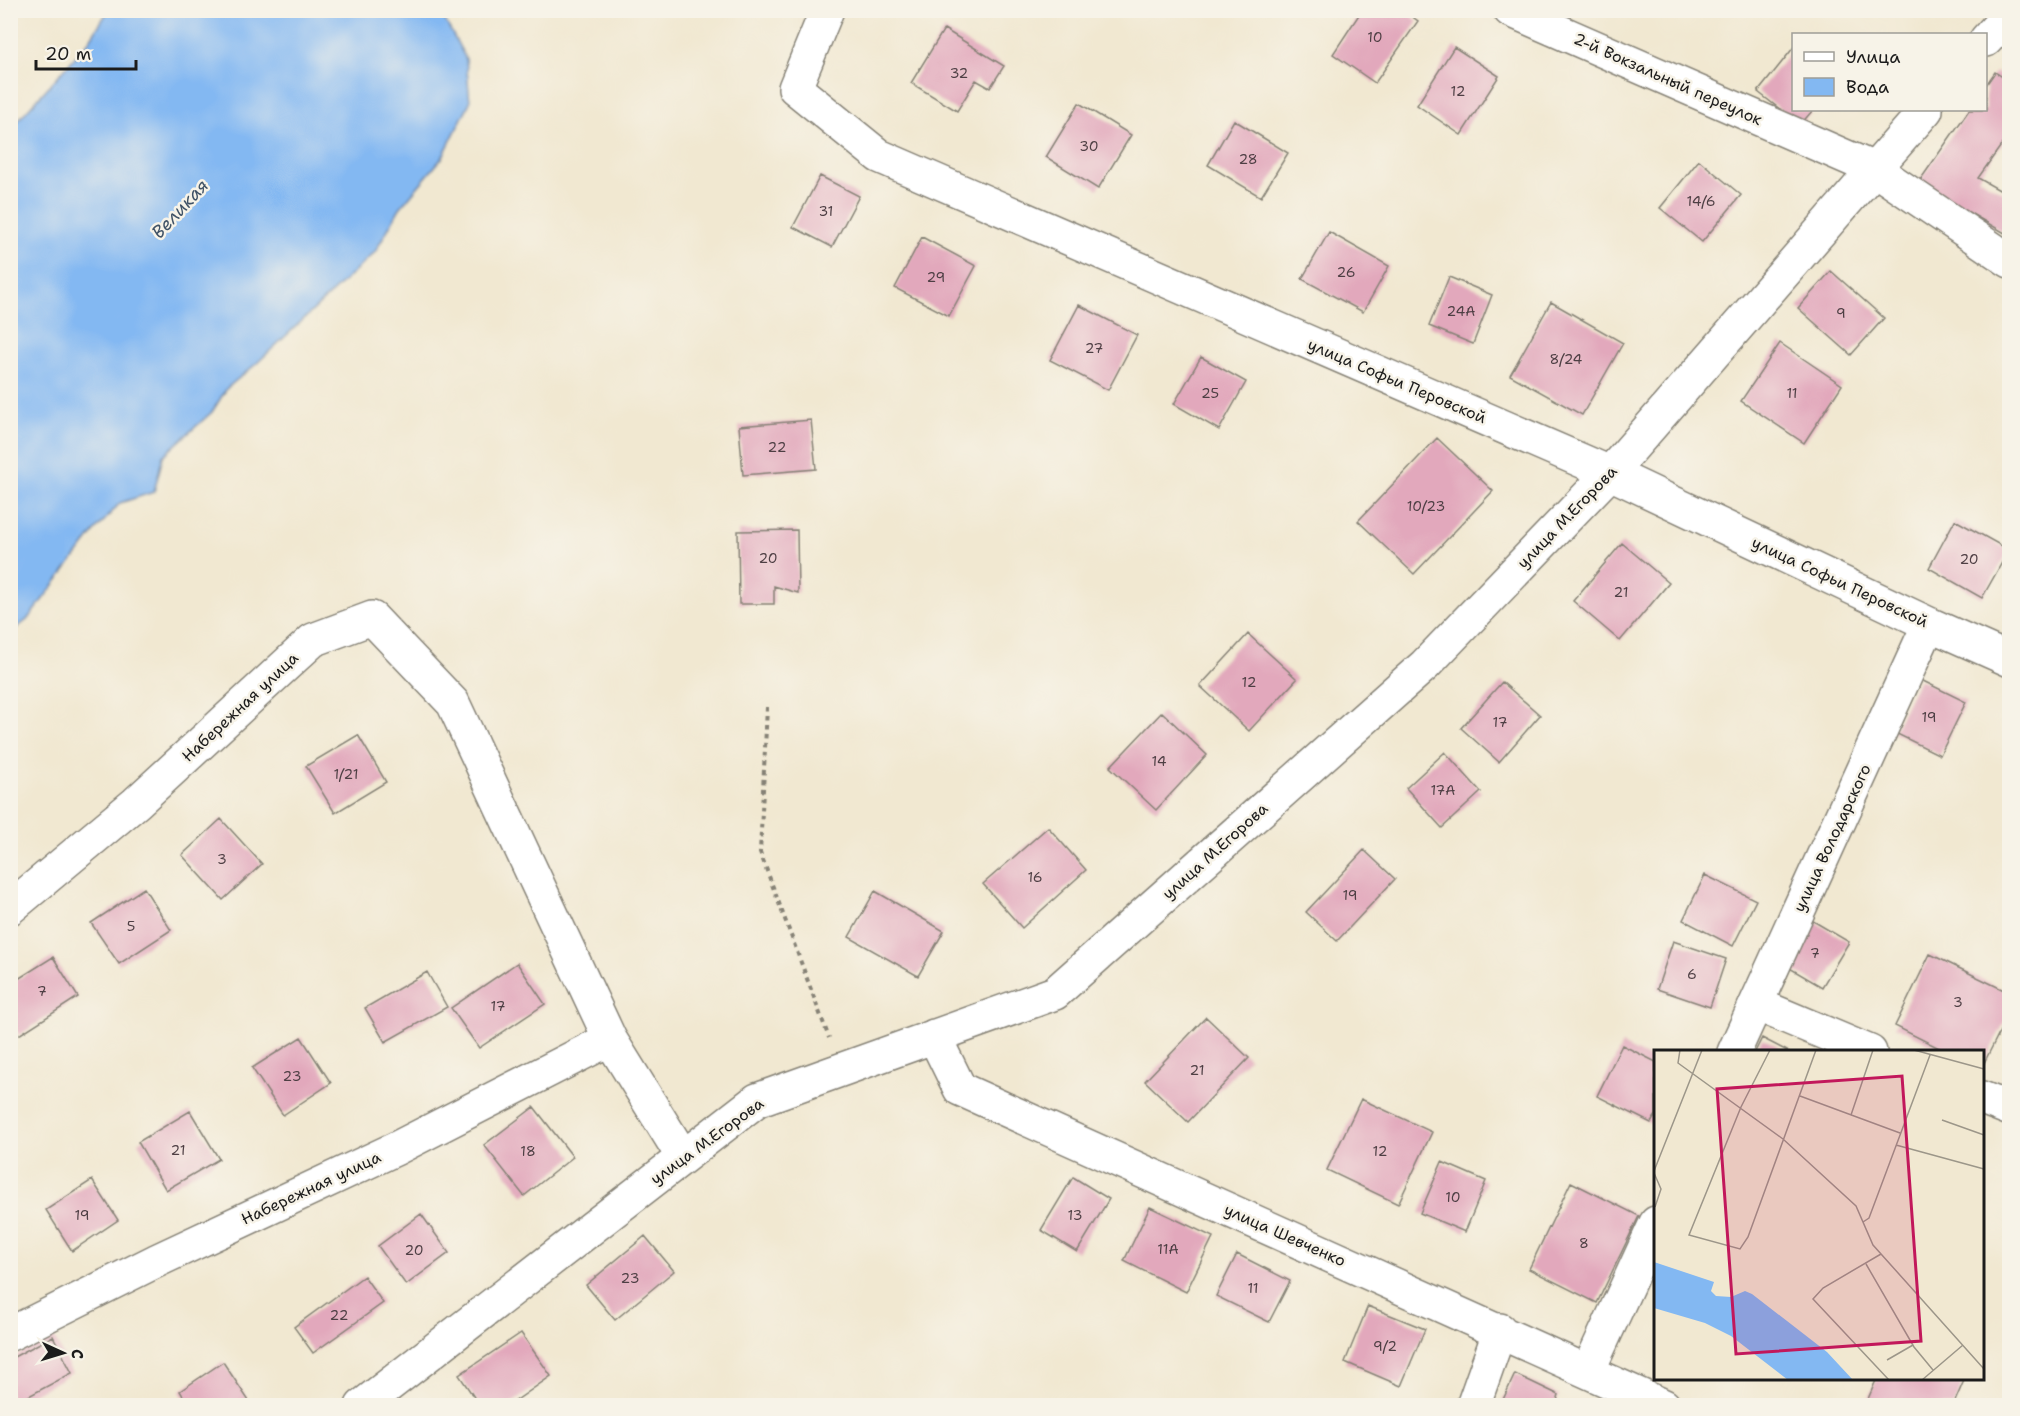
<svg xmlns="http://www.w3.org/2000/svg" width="2020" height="1416" font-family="'Shantell Sans',sans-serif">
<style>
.water{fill:#83b8f2;stroke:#506a87;stroke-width:1.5}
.building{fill:#e2a8bc}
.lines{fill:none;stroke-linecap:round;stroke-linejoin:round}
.minor-casing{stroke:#868276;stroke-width:36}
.path{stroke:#868276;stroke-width:4;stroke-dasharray:4.5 4.5;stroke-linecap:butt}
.minor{stroke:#fff;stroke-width:33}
.labels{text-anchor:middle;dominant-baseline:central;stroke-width:5;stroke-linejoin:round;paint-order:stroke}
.number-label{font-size:14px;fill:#4e3f44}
.street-label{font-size:16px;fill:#1c1c1c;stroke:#f7f3e8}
.water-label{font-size:18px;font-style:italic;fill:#405367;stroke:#f7f3e8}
.inset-road{fill:none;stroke:#9c9689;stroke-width:1.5}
.view{fill:#c2185b;fill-opacity:0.15;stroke:#c2185b;stroke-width:3}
.inset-edge{fill:none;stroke:#1c1c1c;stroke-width:3}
</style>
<rect width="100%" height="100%" fill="#f7f3e8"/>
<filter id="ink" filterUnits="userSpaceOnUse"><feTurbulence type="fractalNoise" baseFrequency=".0167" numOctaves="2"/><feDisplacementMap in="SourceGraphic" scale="12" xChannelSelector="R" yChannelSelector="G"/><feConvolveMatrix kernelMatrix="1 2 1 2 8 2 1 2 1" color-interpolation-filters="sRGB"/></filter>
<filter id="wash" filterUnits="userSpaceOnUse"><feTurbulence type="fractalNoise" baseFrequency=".008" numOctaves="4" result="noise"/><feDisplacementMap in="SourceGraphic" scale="24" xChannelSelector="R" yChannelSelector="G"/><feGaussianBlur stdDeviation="1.35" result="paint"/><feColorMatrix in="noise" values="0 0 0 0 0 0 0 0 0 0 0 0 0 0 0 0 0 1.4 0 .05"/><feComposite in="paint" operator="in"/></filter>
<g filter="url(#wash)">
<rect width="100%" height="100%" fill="#f1e8d1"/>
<path class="water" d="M108 11H440L466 59 470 102 442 158 400 208 375 252 256 364 227 388 212 412 163 456 154 492 120 503 96 530 27 620 11 632V128L87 44Z"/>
<g id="blocks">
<path class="building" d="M1362 10H1403L1418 21 1375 83 1333 54Z
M944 29 1004 66 990 88 976 80 957 111 911 83Z
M1454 47 1499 76 1461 135 1417 105Z
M1794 47V110H1813L1800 125 1758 92Z
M1995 72 2010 82V133L1978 178 2010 196V236L1918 183 1969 110H1986V85Z
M1079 103 1131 135 1098 189 1046 157Z
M1234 120 1288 153 1261 197 1208 165Z
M1699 160 1741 195 1702 242 1660 208Z
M820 176 859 196 832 247 793 227Z
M1329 232 1389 266 1363 312 1302 279Z
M922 237 976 266 949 316 895 288Z
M1831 271 1884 318 1851 355 1798 308Z
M1449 277 1492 295 1473 344 1429 326Z
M1551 302 1623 343 1582 415 1510 375Z
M1079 305 1137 335 1108 390 1050 360Z
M1780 343 1842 385 1804 443 1741 401Z
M1201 357 1246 382 1219 430 1174 404Z
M811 420 816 469 743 475 739 426Z
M1437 438 1493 491 1414 574 1358 521Z
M1955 520 2009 550 1982 598 1929 568Z
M797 530 798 593 774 586V604H739L738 531Z
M1622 543 1669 583 1620 641 1573 601Z
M1248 634 1297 679 1249 731 1200 686Z
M1919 679 1966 702 1940 755 1893 732Z
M1502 682 1540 715 1499 762 1461 728Z
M1162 712 1207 755 1156 810 1110 767Z
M358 735 386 782 335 813 306 766Z
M1445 752 1481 792 1442 828 1406 788Z
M221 819 262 864 223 900 182 855Z
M1048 827 1086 870 1022 928 983 884Z
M1364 850 1395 879 1337 941 1306 912Z
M1705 875 1756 900 1733 946 1683 920Z
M144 888 171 930 119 964 91 923Z
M875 891 944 931 918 976 849 937Z
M1808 918 1849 942 1822 987 1781 963Z
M1673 941 1726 959 1710 1007 1657 989Z
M1930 954 2010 993V1011L1982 1067V1052H1947L1895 1026Z
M53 957 78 997 19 1035 10 1021V984Z
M517 963 545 1004 479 1048 451 1008Z
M427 972 447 1007 385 1042 365 1008Z
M1206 1017 1249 1058 1188 1122 1145 1081Z
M301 1037 331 1083 283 1115 252 1068Z
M1762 1038 1789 1052H1755Z
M1622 1045 1656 1062V1115L1651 1123 1597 1096Z
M1361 1099 1432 1132 1398 1204 1327 1170Z
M534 1107 573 1157 524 1196 484 1145Z
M190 1111 219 1159 166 1190 138 1142Z
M1442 1162 1486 1181 1465 1232 1420 1213Z
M1073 1177 1109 1199 1077 1252 1041 1230Z
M92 1180 118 1220 72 1251 46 1210Z
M1571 1182 1639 1216 1597 1303 1529 1269Z
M1150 1207 1213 1237 1186 1292 1124 1261Z
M421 1214 449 1253 406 1285 378 1246Z
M645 1236 674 1271 615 1320 586 1285Z
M1237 1254 1290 1281 1269 1322 1216 1296Z
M364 1276 383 1303 313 1353 294 1327Z
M1368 1306 1425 1329 1401 1386 1345 1362Z
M521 1333 551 1376 508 1406H480L459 1375Z
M53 1336 72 1373 14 1404 10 1398V1359Z
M223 1362 251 1404 189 1406 180 1391Z
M1515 1374 1559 1395 1555 1406H1500Z
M1877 1378H1965L1953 1406H1865Z"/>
</g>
</g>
<g filter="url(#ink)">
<use href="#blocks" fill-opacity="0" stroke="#868276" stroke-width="1.5"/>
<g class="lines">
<defs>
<path id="minor" d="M827 10 795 88 879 156 1610 473 1929 624 2010 660
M1510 10 1874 169 2010 261
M1986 40 2010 13
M10 908 136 803 313 640 372 618 453 703 610 1039 683 1157
M1756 1004 1870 1052
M934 1036 960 1089 1664 1406
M1734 1052 1929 624
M1982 1098 2010 1109
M10 1334 156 1261 395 1149 610 1039
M1588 1371 1656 1223
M362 1406 757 1100 1055 993 1425 665 1610 473 1926 110
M1473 1406 1500 1330"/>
</defs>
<use href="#minor" class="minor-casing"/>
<path class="path" d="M767 707 760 852 829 1038"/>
<use href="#minor" class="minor"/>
</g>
</g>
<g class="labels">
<g class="number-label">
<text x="1375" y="37">10</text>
<text x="959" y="73">32</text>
<text x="1458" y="91">12</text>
<text x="1089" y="146">30</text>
<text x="1248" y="159">28</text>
<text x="1701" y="201">14/6</text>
<text x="826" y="211">31</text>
<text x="1346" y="272">26</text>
<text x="936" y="277">29</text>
<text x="1461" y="311">24А</text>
<text x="1841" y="313">9</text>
<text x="1094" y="348">27</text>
<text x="1566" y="359">8/24</text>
<text x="1210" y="393">25</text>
<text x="1792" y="393">11</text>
<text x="777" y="447">22</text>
<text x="1426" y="506">10/23</text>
<text x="768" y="558">20</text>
<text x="1969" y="559">20</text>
<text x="1621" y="592">21</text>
<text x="1249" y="682">12</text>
<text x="1929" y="717">19</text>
<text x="1500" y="722">17</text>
<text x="1159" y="761">14</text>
<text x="346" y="774">1/21</text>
<text x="1443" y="790">17А</text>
<text x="222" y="859">3</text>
<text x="1035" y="877">16</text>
<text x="1350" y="895">19</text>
<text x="131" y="926">5</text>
<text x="1815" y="953">7</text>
<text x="1692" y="974">6</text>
<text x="42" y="991">7</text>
<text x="1958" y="1002">3</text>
<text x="498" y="1006">17</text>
<text x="1197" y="1070">21</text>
<text x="292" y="1076">23</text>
<text x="178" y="1150">21</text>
<text x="528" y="1151">18</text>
<text x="1380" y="1151">12</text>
<text x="1453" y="1197">10</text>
<text x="82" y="1215">19</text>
<text x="1075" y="1215">13</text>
<text x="1584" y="1243">8</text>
<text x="1168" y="1249">11А</text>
<text x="414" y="1250">20</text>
<text x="630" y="1278">23</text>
<text x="1253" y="1288">11</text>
<text x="339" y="1315">22</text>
<text x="1385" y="1346">9/2</text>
</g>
<g class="street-label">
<text transform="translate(1668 79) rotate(24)">2-й Вокзальный переулок</text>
<text transform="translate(1397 381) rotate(23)">улица Софьи Перовской</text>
<text transform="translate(1567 517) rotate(-46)">улица М.Егорова</text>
<text transform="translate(1840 582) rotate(25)">улица Софьи Перовской</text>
<text transform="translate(240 707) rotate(-43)">Набережная улица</text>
<text transform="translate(1832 838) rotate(-65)">улица Володарского</text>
<text transform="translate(1215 851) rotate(-42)">улица М.Егорова</text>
<text transform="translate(707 1141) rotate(-36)">улица М.Егорова</text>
<text transform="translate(311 1188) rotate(-25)">Набережная улица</text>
<text transform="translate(1285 1235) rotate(24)">улица Шевченко</text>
</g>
<g class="water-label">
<text transform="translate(180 209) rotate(-47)">Великая</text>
</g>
</g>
<g transform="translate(1654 1050)">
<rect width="330" height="330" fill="#f1e8d1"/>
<path d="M0 212 60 232 57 241 62 246 77 247 91 241 98 244 173 302 199 330H134L77 286 51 273 0 258Z" fill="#83b8f2"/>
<path class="inset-road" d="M26 0 24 13 129 89 202 156 219 195 330 319M116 0 87 57 35 185 86 199 94 187 162 0M260 0 330 19M146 46 246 83M197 65 219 0M288 70 330 85M242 95 330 119M0 121 48 0M0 123 7 139 1 157M209 172 215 168 276 5M227 204 169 238 159 249 235 330M212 214 260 297 279 320M233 310 259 295M268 330 309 295"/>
<path class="view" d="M248 26 267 291 82 304 63 39Z"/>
<rect width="330" height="330" class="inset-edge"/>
</g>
<rect width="2020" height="1416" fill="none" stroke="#f7f3e8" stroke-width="36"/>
<rect x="1792" y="33" width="195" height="78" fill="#f7f3e8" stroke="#9f9d96" stroke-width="1.5"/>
<rect x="1804" y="52" width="30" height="9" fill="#ffffff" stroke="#9f9d96" stroke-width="1.5"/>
<text x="1846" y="63" font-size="18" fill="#1c1c1c">Улица</text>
<rect x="1804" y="78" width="30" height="18" fill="#83b8f2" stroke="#9f9d96" stroke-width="1.5"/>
<text x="1846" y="93" font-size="18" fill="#1c1c1c">Вода</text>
<g transform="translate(63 1353) rotate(94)" stroke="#f7f3e8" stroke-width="4.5" paint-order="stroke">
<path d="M0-4.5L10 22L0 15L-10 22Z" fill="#1c1c1c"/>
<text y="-9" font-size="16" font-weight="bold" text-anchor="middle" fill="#1c1c1c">С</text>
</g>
<path d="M36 60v9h100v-9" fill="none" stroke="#1c1c1c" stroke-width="3"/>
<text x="45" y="60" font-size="18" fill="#1c1c1c" stroke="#f7f3e8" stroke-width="4.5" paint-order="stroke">20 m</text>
</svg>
